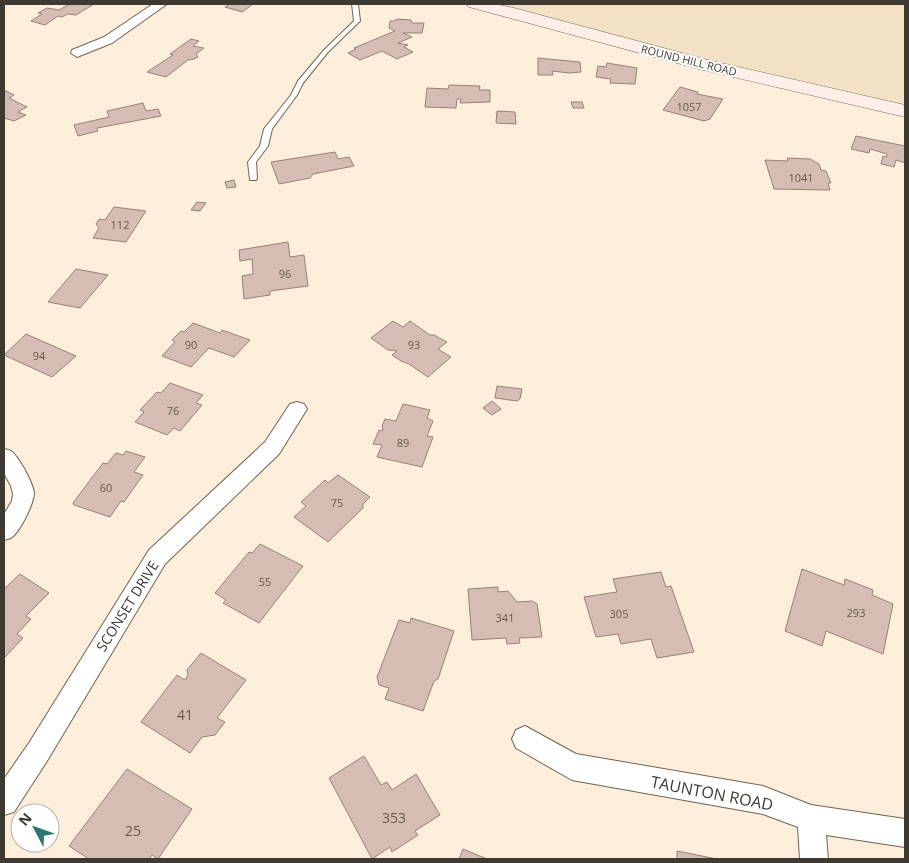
<svg xmlns="http://www.w3.org/2000/svg" width="909" height="863" font-family="'Open Sans',sans-serif">
<style>
.built{fill:#f3e1c6}
.building{fill:#d6bdb4;stroke:#978178}
.lines{fill:none;stroke-linecap:round;stroke-linejoin:round}
.lane-casing{stroke:#6f6452;stroke-width:2}
.street-casing{stroke:#6f6452;stroke-width:2}
.secondary-casing{stroke:#6f6452;stroke-width:1}
.lane{fill:#fff;fill-rule:evenodd}
.street{fill:#fff;fill-rule:evenodd}
.secondary{fill:#fdefe8;fill-rule:evenodd}
.labels{text-anchor:middle;dominant-baseline:central;stroke-width:4;stroke-linejoin:round;paint-order:stroke}
.far-street-label{font-size:11px;fill:#3e3931;stroke:#fff}
.number-label{font-size:11px;fill:#645a52}
.street-label{font-size:14px;fill:#3e3931;stroke:#fff}
.near-number-label{font-size:14px;fill:#645a52}
.near-street-label{font-size:16px;fill:#3e3931;stroke:#fff}
</style>
<rect width="100%" height="100%" fill="#fceeda"/>
<path class="built" d="M501 4H905V104L690 55Z"/>
<path class="building" d="M70 4H94L76 15 68 14 62 17 58 16 45 25 31 21 42 14 38 13 47 8 59 10Z
M230 4H253L242 12 225 7Z
M396 19 411 20 412 23H424L422 33H403L412 37 398 43 408 45 404 47 413 52 397 59 382 51 360 60 348 53 356 49 354 48 395 31 389 28 390 21H395Z
M191 39 199 41 193 46 204 48 196 54 198 57 194 59 188 60 166 77 147 72 173 55 170 54Z
M538 58 580 62 581 72 569 73 552 71 553 75H538Z
M607 63 637 68 635 84 610 83 611 79 596 77 598 66 606 67Z
M449 85 480 86 479 90H490V102L460 103 461 99H457L456 108 425 107 427 88 448 89Z
M680 87 698 92 697 94 723 99 710 119 704 121 663 110Z
M4 90 14 95 9 98 27 107 18 112 26 115 14 121 4 118Z
M571 102H582L584 108H573Z
M143 103 146 111 158 109 161 116 97 128 98 131 78 136 74 125 109 117 107 111Z
M497 111 515 112 516 124 496 123Z
M856 136 905 146V163L896 160 894 167 881 164 883 156 886 157 887 154 870 149 869 153 851 149Z
M335 152 338 159 349 157 354 166 313 174 310 178 279 184 271 162Z
M787 158 810 159 819 164 821 170 826 171 831 183H828L830 190 774 189 765 160 788 161Z
M234 180 236 187 227 188 225 182Z
M197 202 206 203 200 211 191 210Z
M114 207 146 211 126 242 93 238 99 228 96 224 99 219 105 220Z
M288 242 290 257 304 255 308 286 270 291V295L244 299 242 276 253 274 252 259 240 261 239 250Z
M76 269 108 275 80 308 48 302Z
M393 321 403 327 410 321 430 335H434L447 342 438 349 451 357 428 377 409 364 401 361 392 355 397 351 388 350 371 338Z
M193 323 220 333 222 330 250 340 234 357 209 348 191 367 162 356 175 342 172 340 181 331 184 332Z
M26 334 76 356 52 377 4 355Z
M170 383 203 395 196 403 202 405 180 431 174 428 167 435 135 422 144 412 140 410 157 392 161 393Z
M497 386 522 389 520 399 517 401 495 398Z
M492 401 501 409 492 415 483 408Z
M403 404 430 410 427 418 433 421 427 436 433 437 422 467 377 457 382 445 373 444 379 430 383 431 382 426 385 419 396 421Z
M126 451 145 457 134 472 143 475 124 502 121 501 110 517 74 505 73 503 103 463 107 464 116 453 123 455Z
M338 475 370 497 363 504V508L328 542 294 517 306 506 301 502 325 480 328 483Z
M260 544 303 566 259 623 223 603 226 600 215 593 249 552 252 553Z
M802 569 844 585 845 579 873 590 872 595 893 604 883 654 826 631 822 646 785 631Z
M661 572 666 587 671 586 694 652 657 658 651 639 621 644 618 634 596 637 584 597 617 592 613 579Z
M20 574 49 593 26 616 31 619 17 634 23 638 4 658V589Z
M498 587V592L508 591 517 602 532 601 537 604 542 637 519 638 520 643 507 644 506 638 472 640 468 589Z
M411 618 454 631 438 679 434 681 423 711 385 699 389 688 379 685 377 677 399 620 410 623Z
M201 653 246 680 217 718 225 722 215 735 202 737 190 753 141 722 177 675 185 680 188 675 187 670Z
M364 756 381 785 387 782 392 790 416 774 440 815 415 831 418 835 392 852 390 847 372 859 329 778Z
M127 769 192 809 158 859 152 855 149 859H89L69 846Z
M463 849 487 859H459Z
M677 851 717 859H677Z"/>
<g class="lines">
<defs>
<path id="lane" d="M352 4H358L360 21 328 52 303 83 297 95 272 129 268 146 256 162 257 178 256 180H250L248 162 260 146 264 129 291 95 298 81 324 50 354 21Z"/>
<path id="street" d="M153 4H167L112 43 77 57 71 53 72 50 104 37Z
M297 402 304 404 307 409 279 454 165 564 47 761 14 812 4 815V779L29 743 149 550 265 442 290 404Z
M4 449C5 449 11 451 11 451 19 457 33 483 34 493 34 503 20 532 11 538 9 539 6 539 4 540V514L12 501 13 494 11 486 4 473Z
M525 726 576 754 763 786 811 805 905 819V847L826 835 828 859H800L798 827 763 814 572 780 516 748 512 739 516 730Z"/>
<path id="secondary" d="M467 4H495L514 8 708 60 905 105V117L699 69 469 7Z"/>
</defs>
<use href="#lane" class="lane-casing"/>
<use href="#street" class="street-casing"/>
<use href="#secondary" class="secondary-casing"/>
<use href="#lane" class="lane"/>
<use href="#street" class="street"/>
<use href="#secondary" class="secondary"/>
</g>
<g class="labels">
<g class="far-street-label">
<text transform="translate(689 60) rotate(14)">ROUND HILL ROAD</text>
</g>
<g class="number-label">
<text x="689" y="106">1057</text>
<text x="801" y="177">1041</text>
<text x="120" y="224">112</text>
<text x="285" y="273">96</text>
<text x="191" y="344">90</text>
<text x="414" y="344">93</text>
<text x="39" y="355">94</text>
<text x="173" y="410">76</text>
<text x="403" y="442">89</text>
<text x="106" y="487">60</text>
<text x="337" y="502">75</text>
<text x="265" y="581">55</text>
<text x="856" y="612">293</text>
<text x="619" y="613">305</text>
<text x="505" y="617">341</text>
</g>
<g class="street-label">
<text transform="translate(127 606) rotate(-58)">SCONSET DRIVE</text>
</g>
<g class="near-number-label">
<text x="185" y="714">41</text>
<text x="394" y="817">353</text>
<text x="133" y="830">25</text>
</g>
<g class="near-street-label">
<text transform="translate(712 793) rotate(11)">TAUNTON ROAD</text>
</g>
</g>
<rect width="909" height="863" fill="none" stroke="#3e3931" stroke-width="10"/>
<g transform="translate(35 828) rotate(311)"><circle r="24" fill="#ffffff" stroke="#b2b0ad"/>
<path d="M0-4L9 19L0 12L-9 19Z" fill="#2c7570"/>
<text y="-8" font-size="14" font-weight="bold" text-anchor="middle" fill="#3e3931">N</text>
</g>
</svg>
